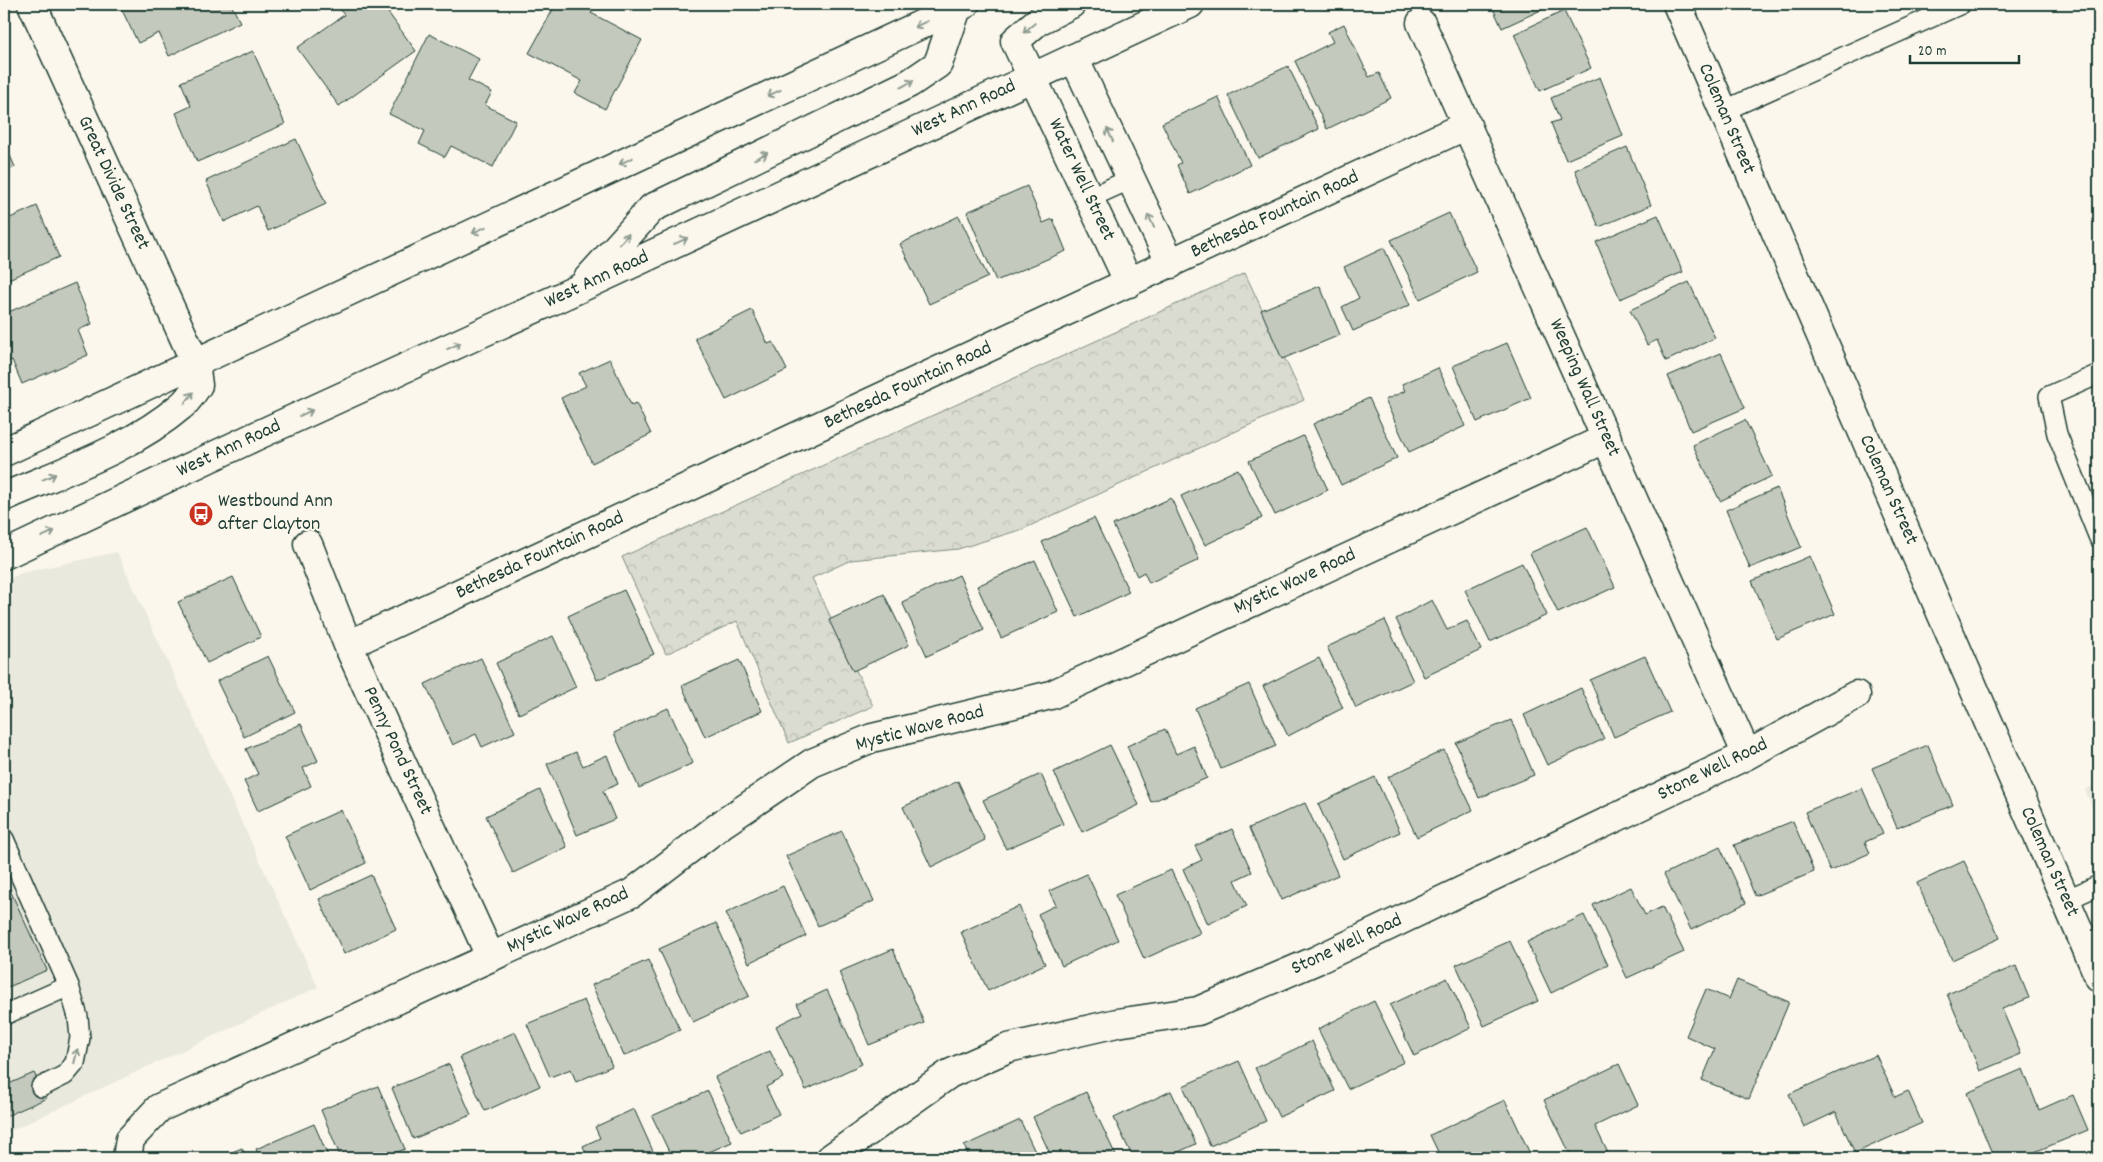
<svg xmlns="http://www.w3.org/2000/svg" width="2103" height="1162" font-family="Dekko,sans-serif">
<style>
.built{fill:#eae9de}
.park{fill:url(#park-crowns);stroke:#7d8c82}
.building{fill:#c4c9be;stroke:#1f3d34}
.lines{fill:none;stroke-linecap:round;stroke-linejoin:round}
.lane-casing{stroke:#1f3d34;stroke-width:22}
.street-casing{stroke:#1f3d34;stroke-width:31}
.secondary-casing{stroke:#1f3d34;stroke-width:31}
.primary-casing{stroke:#1f3d34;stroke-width:31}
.lane{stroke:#fbf7ec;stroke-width:19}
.street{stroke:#fbf7ec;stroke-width:28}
.secondary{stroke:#fbf7ec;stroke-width:28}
.primary{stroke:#fbf7ec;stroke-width:28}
.oneway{stroke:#8d9a90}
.labels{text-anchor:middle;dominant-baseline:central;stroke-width:4;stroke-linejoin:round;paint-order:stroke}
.street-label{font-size:20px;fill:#1f3d34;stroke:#fbf7ec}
.poi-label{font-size:20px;fill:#1f3d34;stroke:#fbf7ec;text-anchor:start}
</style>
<defs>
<pattern id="park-crowns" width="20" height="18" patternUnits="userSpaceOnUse" patternTransform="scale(1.25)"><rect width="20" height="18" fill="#dbdcd1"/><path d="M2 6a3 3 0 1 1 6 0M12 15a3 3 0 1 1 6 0" fill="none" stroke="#bcbeb4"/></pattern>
</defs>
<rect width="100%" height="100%" fill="#fbf7ec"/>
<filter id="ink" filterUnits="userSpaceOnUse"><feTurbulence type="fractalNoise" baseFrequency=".02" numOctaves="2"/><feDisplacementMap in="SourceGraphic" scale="10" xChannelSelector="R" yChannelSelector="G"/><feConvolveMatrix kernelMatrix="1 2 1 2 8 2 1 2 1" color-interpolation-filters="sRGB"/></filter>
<g filter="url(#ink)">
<path class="built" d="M117 552 318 987 4 1134V582L21 573Z
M2099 783V824L2085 790Z"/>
<path class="park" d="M1245 273 1304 400 1023 529 958 549 851 560 812 578 873 706 789 743 737 621 666 654 622 557Z"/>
<path class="building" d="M119 4H231L240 22 169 56 159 33 138 43Z
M336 4H382L416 51 339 106 297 48 344 15Z
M556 4H596L591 13 642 40 605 109 575 93 582 81 529 53Z
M1491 4H1554L1502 28Z
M1564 11 1591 68 1540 91 1514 34Z
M1344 24 1369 77 1379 73 1391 98 1327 129 1295 61 1333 42 1328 32Z
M429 34 479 59 468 80 492 92 485 105 516 121 493 167 451 146 445 157 419 144 425 131 389 114Z
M253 51 285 124 197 162 176 113 191 106 181 82Z
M1288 66 1319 129 1258 158 1228 95Z
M1600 77 1623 136 1566 160 1551 123 1560 120 1551 98Z
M1218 97 1250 165 1190 194 1177 165 1181 163 1162 123Z
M296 139 326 204 268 231 257 206 224 222 206 181Z
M4 142 15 167 4 172Z
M1627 147 1651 205 1599 227 1575 170Z
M1027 186 1043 223 1053 219 1066 251 996 281 967 212Z
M4 202 10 218 37 206 59 257 4 281Z
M1449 213 1477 272 1420 299 1391 240Z
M1658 215 1683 272 1620 299 1596 242Z
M959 216 988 277 929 304 900 244Z
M1384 248 1410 305 1353 331 1342 307 1359 298 1344 267Z
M1689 282 1715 338 1666 361 1657 340 1647 345 1630 310Z
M75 283 92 324 78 330 88 355 22 384 12 360 4 363V314Z
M1320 286 1340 335 1282 359 1261 310Z
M752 310 768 344 773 342 787 370 726 400 695 338Z
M1507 343 1531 398 1477 422 1453 366Z
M1721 353 1745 408 1691 431 1668 376Z
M610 359 631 405 636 403 651 434 592 463 561 398 586 386 579 373Z
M1438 368 1465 426 1409 452 1385 400 1405 391 1402 384Z
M1369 398 1397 458 1341 485 1313 424Z
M1745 420 1772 476 1720 501 1693 445Z
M1303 436 1328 490 1275 515 1249 461Z
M1238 469 1262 518 1205 545 1181 496Z
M1777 488 1801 547 1750 568 1726 510Z
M1171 498 1199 560 1149 583 1144 572 1137 576 1113 525Z
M1094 518 1129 592 1077 617 1042 542Z
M1587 527 1615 587 1558 613 1530 553Z
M1810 556 1835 614 1777 639 1752 581Z
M1035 560 1058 612 1001 638 977 586Z
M1522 563 1547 615 1490 642 1465 590Z
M959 575 984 630 927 656 902 602Z
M233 577 261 637 207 663 178 602Z
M624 590 654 654 597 680 568 616Z
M884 594 909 645 853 671 829 620Z
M1432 600 1447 630 1467 621 1481 650 1424 677 1396 619Z
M1385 620 1413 681 1356 708 1327 647Z
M553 636 576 687 519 714 496 663Z
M268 656 295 712 244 737 217 681Z
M1645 656 1670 712 1614 737 1590 680Z
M481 658 515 732 482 747 476 734 453 745 425 684Z
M1319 658 1343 708 1288 736 1263 686Z
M739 660 762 711 705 737 682 686Z
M1249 684 1276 746 1221 769 1195 708Z
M1581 688 1604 739 1547 765 1524 715Z
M668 708 693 763 639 788 614 733Z
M1511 720 1534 775 1479 798 1456 743Z
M301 724 318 761 303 768 311 786 258 811 244 781 258 774 246 749Z
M1165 729 1176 754 1194 746 1207 778 1151 802 1127 746Z
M1110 745 1139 805 1082 832 1054 772Z
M1928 745 1953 805 1897 828 1872 768Z
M1444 750 1473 810 1417 837 1388 777Z
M576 752 583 766 607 755 618 784 603 791 615 819 577 835 547 764Z
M1041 774 1063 824 1006 849 983 800Z
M1375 777 1400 832 1343 859 1318 804Z
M958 781 985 840 931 867 903 807Z
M1862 788 1883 834 1865 842 1870 853 1830 871 1805 812Z
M540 790 567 847 513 873 486 816Z
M1305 803 1338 875 1282 900 1249 828Z
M341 810 366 863 310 890 285 836Z
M1793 821 1814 872 1755 896 1734 845Z
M1232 829 1252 872 1235 880 1247 906 1208 924 1183 869 1202 860 1195 846Z
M842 831 874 901 818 926 786 856Z
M1720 847 1746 903 1691 930 1664 874Z
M1964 861 2000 938 1952 960 1917 883Z
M1171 870 1200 933 1144 959 1115 895Z
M1087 874 1118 940 1062 966 1038 914 1056 905 1049 891Z
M371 875 396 929 344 954 319 899Z
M783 886 806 936 749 963 726 913Z
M1631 887 1645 915 1662 907 1684 952 1627 978 1593 905Z
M10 890 47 970 4 989V893Z
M1019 906 1045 964 988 991 961 932Z
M1584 915 1608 965 1551 993 1527 942Z
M716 923 749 996 693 1022 659 949Z
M1510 941 1538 1001 1484 1026 1456 965Z
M893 949 924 1023 869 1045 839 972Z
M648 960 680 1030 624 1056 592 985Z
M2016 966 2029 998 2002 1009 2021 1054 1980 1071 1947 994Z
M1447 978 1471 1028 1414 1056 1390 1005Z
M1737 980 1789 1002 1749 1099 1702 1080 1715 1049 1686 1036 1706 989 1729 999Z
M827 990 862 1064 806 1090 776 1026 802 1013 797 1004Z
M584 1000 612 1066 576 1082 571 1069 550 1077 527 1024Z
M1374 1001 1404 1062 1348 1089 1318 1029Z
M515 1032 540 1086 485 1111 460 1057Z
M1312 1041 1335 1091 1279 1117 1255 1068Z
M770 1051 783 1078 766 1087 779 1114 741 1132 715 1077Z
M1876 1055 1895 1097 1908 1091 1922 1123 1855 1153 1836 1112 1804 1127 1789 1094Z
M1239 1061 1266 1121 1210 1146 1183 1086Z
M449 1064 471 1115 413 1139 392 1088Z
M1619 1064 1638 1105 1595 1126 1608 1153 1596 1158H1572L1544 1100Z
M2023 1069 2039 1110 2073 1095 2088 1130 2020 1158H1994L1967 1093Z
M34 1073 47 1098 4 1117V1086Z
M378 1086 405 1149 382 1158H341L321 1110Z
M708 1091 732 1142 695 1158H672L652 1116Z
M1171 1091 1196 1144 1165 1158H1133L1114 1118Z
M1086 1092 1117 1158H1052L1033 1117Z
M1505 1100 1532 1158H1441L1430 1135Z
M634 1109 656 1158H588L583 1146 600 1138 595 1127Z
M1020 1120 1038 1158H970L964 1146Z
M314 1124 329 1158H260L256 1149Z
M242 1148 247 1158H217Z"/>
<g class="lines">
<defs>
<path id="lane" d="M1723 111 1961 4
M1089 198 1131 179
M2099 374 2049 396 2057 434 2099 538
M4 839 69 986 78 1017 80 1038 75 1063 65 1075 41 1087
M2066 900 2099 885
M4 1015 69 986"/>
<path id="street" d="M32 4 195 362
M1421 23 1747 755
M1074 58 1171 264
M1032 77 1129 283
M308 544 348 645 490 956
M348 645 1467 125
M127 1158 130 1139 159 1108 632 893 722 824 812 763 872 738 1051 695 1607 438
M831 1158 949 1074 1008 1048 1117 1023 1198 1011 1317 960 1747 755 1856 695"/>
<path id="secondary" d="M1677 4 2099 977"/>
<path id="primary" d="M1032 77 1015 41 1038 21 1071 4
M587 280 652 208 910 83 938 64 957 8
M4 452 965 4
M4 497C63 471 131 449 181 406 188 401 193 392 198 385L195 362
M4 555 256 436 580 288 1190 4"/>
</defs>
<use href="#lane" class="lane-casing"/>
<use href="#street" class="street-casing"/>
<use href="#secondary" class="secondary-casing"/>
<use href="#primary" class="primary-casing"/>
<use href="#lane" class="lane"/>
<use href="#street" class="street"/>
<use href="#secondary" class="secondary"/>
<use href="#primary" class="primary"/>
</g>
<defs><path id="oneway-shaft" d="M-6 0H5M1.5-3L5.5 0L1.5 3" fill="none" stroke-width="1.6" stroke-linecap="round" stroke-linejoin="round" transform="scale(1.25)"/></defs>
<g class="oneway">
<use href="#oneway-shaft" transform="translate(921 24) rotate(155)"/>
<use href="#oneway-shaft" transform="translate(1029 28) rotate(140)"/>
<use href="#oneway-shaft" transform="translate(907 84) rotate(-28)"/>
<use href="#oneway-shaft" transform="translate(774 93) rotate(155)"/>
<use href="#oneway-shaft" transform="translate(1110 135) rotate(-115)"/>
<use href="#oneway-shaft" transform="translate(761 156) rotate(-26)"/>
<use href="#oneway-shaft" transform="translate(626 161) rotate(155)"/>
<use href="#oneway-shaft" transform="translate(1151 221) rotate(-115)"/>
<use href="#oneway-shaft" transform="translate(479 230) rotate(155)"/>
<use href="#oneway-shaft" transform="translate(624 239) rotate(-48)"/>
<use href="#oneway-shaft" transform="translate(681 241) rotate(-25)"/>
<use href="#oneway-shaft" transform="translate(454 346) rotate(-24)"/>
<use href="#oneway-shaft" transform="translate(189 398) rotate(-53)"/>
<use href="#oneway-shaft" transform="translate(306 413) rotate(-24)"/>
<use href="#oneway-shaft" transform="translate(49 477) rotate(-23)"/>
<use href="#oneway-shaft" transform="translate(48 534) rotate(-25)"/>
<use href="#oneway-shaft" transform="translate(76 1056) rotate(-76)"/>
</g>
</g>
<defs>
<symbol id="bus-disc" viewBox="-11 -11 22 22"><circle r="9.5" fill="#c8321e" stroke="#fbf7ec"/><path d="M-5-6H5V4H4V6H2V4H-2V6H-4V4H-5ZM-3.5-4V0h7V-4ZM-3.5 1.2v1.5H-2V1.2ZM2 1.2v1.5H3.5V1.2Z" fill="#fff"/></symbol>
</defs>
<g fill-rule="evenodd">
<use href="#bus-disc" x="187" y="500" width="28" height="28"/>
</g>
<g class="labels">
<g class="street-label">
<text transform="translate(964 109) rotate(-25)">West Ann Road</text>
<text transform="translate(1726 119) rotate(67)">Coleman Street</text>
<text transform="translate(1081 180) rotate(65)">Water Well Street</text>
<text transform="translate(113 183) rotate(65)">Great Divide Street</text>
<text transform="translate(1275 215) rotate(-25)">Bethesda Fountain Road</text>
<text transform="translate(597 280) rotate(-25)">West Ann Road</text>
<text transform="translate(908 386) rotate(-25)">Bethesda Fountain Road</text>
<text transform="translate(1584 388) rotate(66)">Weeping Wall Street</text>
<text transform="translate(229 449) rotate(-25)">West Ann Road</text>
<text transform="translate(1888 490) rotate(66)">Coleman Street</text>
<text transform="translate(540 556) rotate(-25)">Bethesda Fountain Road</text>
<text transform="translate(1295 582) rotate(-25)">Mystic Wave Road</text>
<text transform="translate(920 729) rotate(-15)">Mystic Wave Road</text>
<text transform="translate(397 751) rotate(65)">Penny Pond Street</text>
<text transform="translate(1713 770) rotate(-26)">Stone Well Road</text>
<text transform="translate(2049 862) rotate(66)">Coleman Street</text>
<text transform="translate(568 921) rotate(-25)">Mystic Wave Road</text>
<text transform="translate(1347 945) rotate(-25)">Stone Well Road</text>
</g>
<g class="poi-label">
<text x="218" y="502">Westbound Ann<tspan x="218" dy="23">after Clayton</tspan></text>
</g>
</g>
<rect width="2103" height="1162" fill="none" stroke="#fbf7ec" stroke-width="20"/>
<rect x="10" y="10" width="2083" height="1142" fill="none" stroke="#1f3d34" stroke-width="2" filter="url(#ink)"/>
<path d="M1910 55v8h109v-8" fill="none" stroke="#1f3d34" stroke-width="2.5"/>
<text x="1918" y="55" font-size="15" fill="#1f3d34" stroke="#fbf7ec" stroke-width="4" paint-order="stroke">20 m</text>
</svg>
